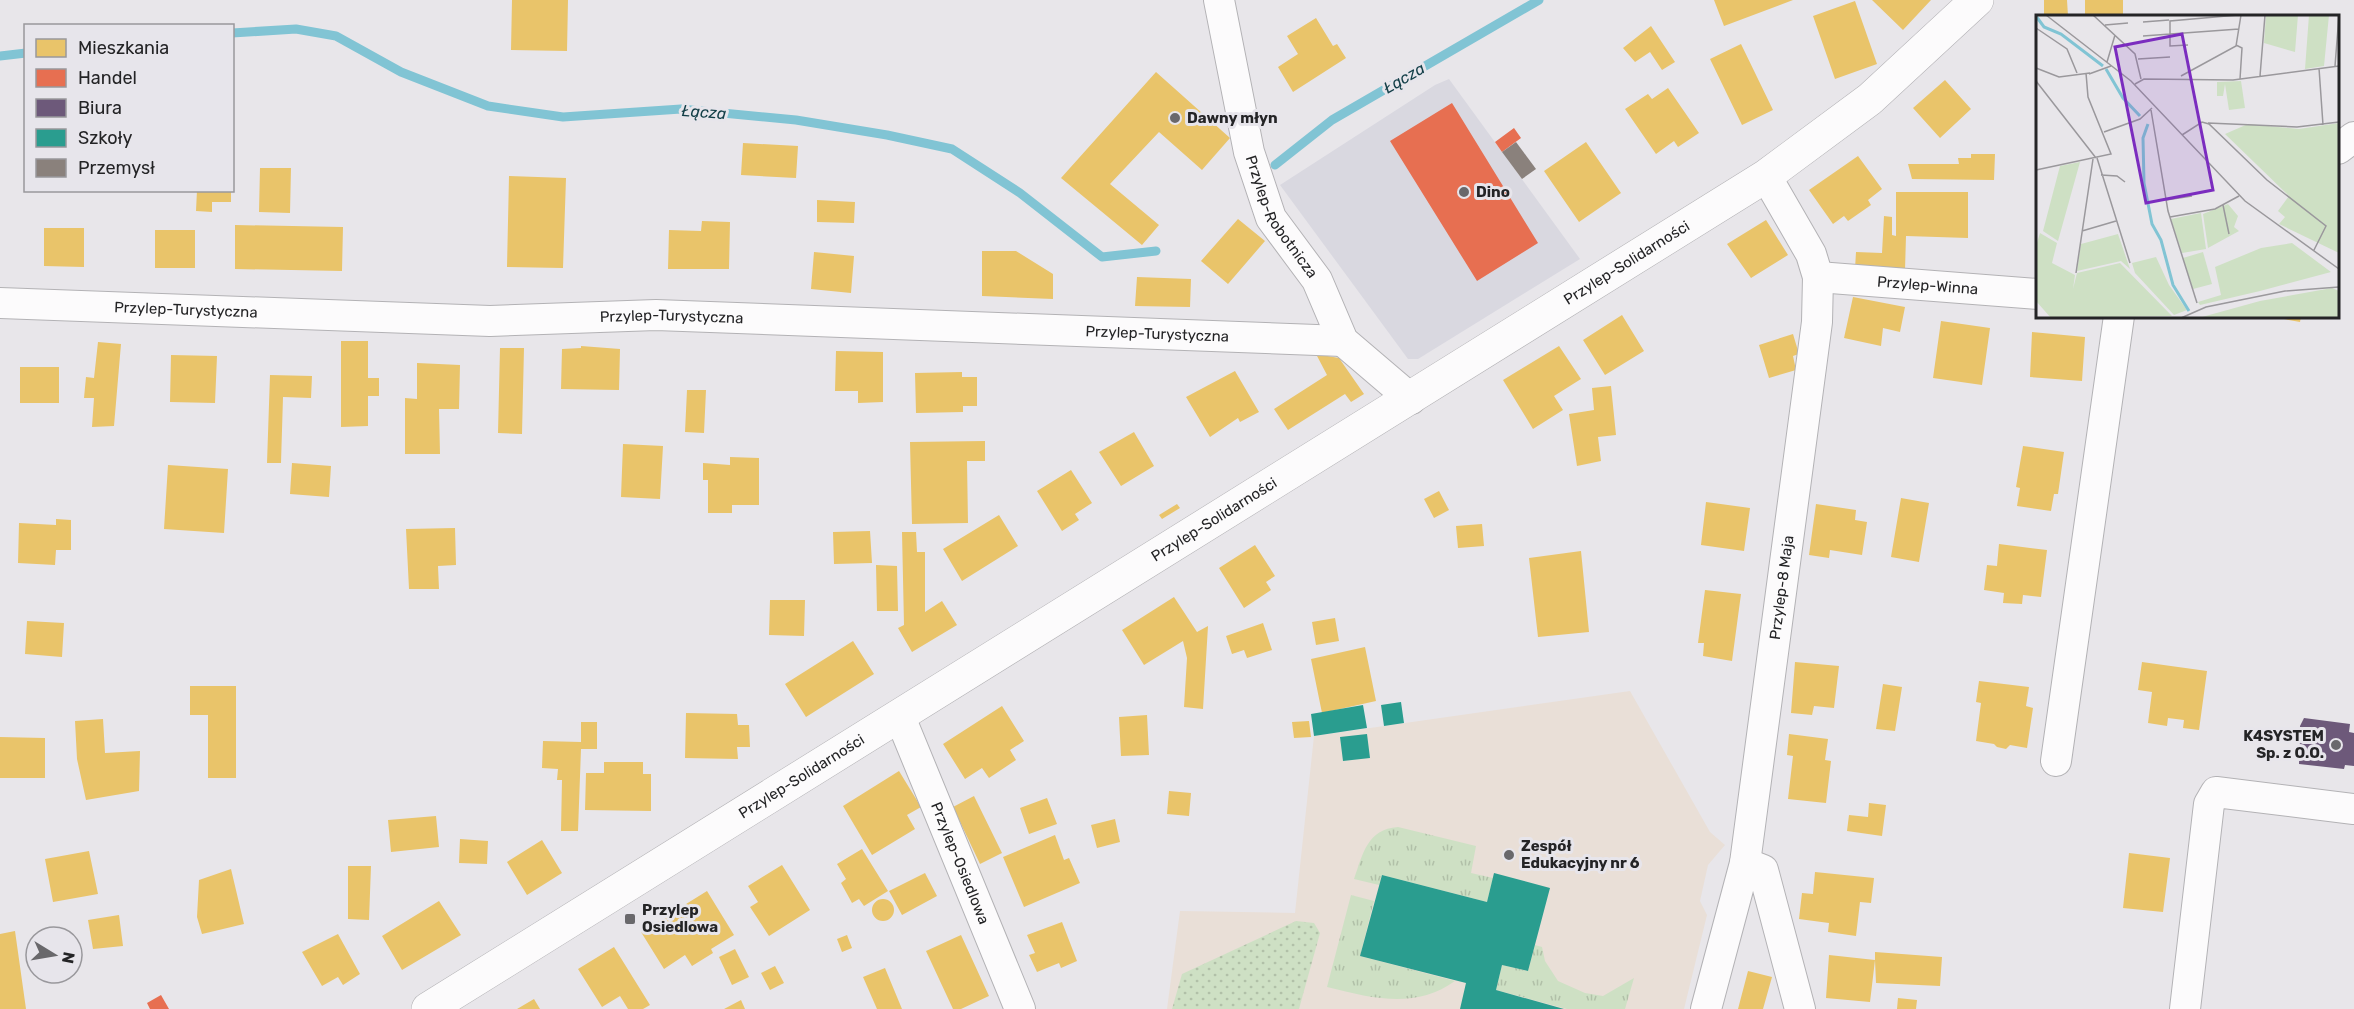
<svg xmlns="http://www.w3.org/2000/svg" width="2354" height="1009" font-family="Rubik,sans-serif">
<style>
.built{fill:#d9d8e0}
.education{fill:#e9dfd7}
.grass{fill:url(#grass-tufts)}
.park{fill:url(#park-dots)}
.homes{fill:#e9c46a}
.shops{fill:#e76f51}
.offices{fill:#6d597a}
.schools{fill:#2a9d8f}
.industry{fill:#8a817c}
.lines{fill:none;stroke-linecap:round;stroke-linejoin:round}
.stream{stroke:#81c4d4;stroke-width:9}
.minor-casing{stroke:#b3b2b5;stroke-width:32}
.secondary-casing{stroke:#b3b2b5;stroke-width:34}
.minor{stroke:#fcfbfc;stroke-width:30}
.secondary{stroke:#fcfbfc;stroke-width:33}
.poi-dot{fill:#69686b;stroke:#e7e5eb;stroke-width:2}
.labels{text-anchor:middle;dominant-baseline:central;stroke-width:6;stroke-linejoin:round;paint-order:stroke}
.poi-label{font-size:15px;font-weight:bold;fill:#242426;stroke:#e7e5eb;text-anchor:start}
.street-label{font-size:15px;fill:#242426;stroke:#e7e5eb}
.water-label{font-size:16px;font-style:italic;fill:#123e47;stroke:#e7e5eb}
.inset-river{fill:none;stroke:#81c4d4;stroke-width:3}
.inset-road{fill:none;stroke:#9a989c;stroke-width:1.5}
.view{fill:#7b2cbf;fill-opacity:0.15;stroke:#7b2cbf;stroke-width:3}
.inset-edge{fill:none;stroke:#242426;stroke-width:3}
</style>
<defs>
<pattern id="grass-tufts" width="24" height="20" patternUnits="userSpaceOnUse" patternTransform="scale(1.5)"><rect width="24" height="20" fill="#cee0c4"/><path d="M3 7l-1-3M5 7V3M7 7l1-3M15 17l-1-3M17 17v-4M19 17l1-3" fill="none" stroke="#b1c0a8"/></pattern>
<pattern id="park-dots" width="8" height="8" patternUnits="userSpaceOnUse" patternTransform="scale(1.5)"><rect width="8" height="8" fill="#cee0c4"/><path d="M2 2h.1M6 6h.1" fill="none" stroke="#b1c0a8" stroke-width="1.8" stroke-linecap="round"/></pattern>
</defs>
<rect width="100%" height="100%" fill="#e8e6ea"/>
<path class="built" d="M1449 79 1580 259 1418 359H1408L1280 185 1435 85Z"/>
<path class="education" d="M1630 691 1710 832 1725 845 1708 865 1700 901 1707 915 1684 1009H1167L1180 911 1295 913 1314 736Z"/>
<path class="grass" d="M1398 827 1476 846 1471 873 1493 878 1487 902 1382 875 1379 885 1354 879C1363 854 1367 829 1398 827Z
M1351 895 1374 901 1360 956 1455 981C1416 1009 1375 999 1327 987Z
M1535 945 1542 947 1545 961 1558 981 1585 993 1603 996 1634 978 1625 1009H1567L1496 990 1502 965 1528 971Z"/>
<path class="park" d="M1296 921 1314 923 1320 933 1299 1009H1172L1182 974Z"/>
<path class="homes" d="M512 0H568L567 51 511 50Z
M1714 0H1793L1724 26Z
M1872 0H1931L1903 30Z
M2044 0H2067L2068 16H2044Z
M2085 0H2123V16H2085Z
M1855 1 1877 64 1835 79 1813 16Z
M1316 18 1333 46 1337 44 1346 58 1293 92 1278 67 1298 54 1287 36Z
M1651 26 1675 62 1662 70 1650 52 1635 62 1623 48Z
M1741 44 1773 110 1742 125 1710 59Z
M1156 72 1230 138 1202 170 1159 132 1110 184 1159 225 1142 245 1061 178Z
M1945 80 1971 109 1940 138 1913 108Z
M1668 88 1699 133 1678 147 1674 141 1656 154 1625 109 1648 94 1652 99Z
M1586 142 1621 193 1579 222 1544 171Z
M743 143 798 146 796 178 741 175Z
M1971 154H1995L1994 180 1912 179 1908 164H1959L1958 158H1971Z
M1858 156 1882 189 1868 200 1871 205 1848 221 1844 216 1833 224 1809 190Z
M260 168H291L290 213 259 212Z
M509 176 566 178 563 268 507 267Z
M197 190H231V202H212V212L196 211Z
M1896 192H1968V238L1906 236 1905 270 1855 269 1856 252 1882 253 1884 216 1892 217V235L1896 236Z
M817 200 855 202 854 223 817 222Z
M1238 219 1265 241 1228 284 1201 261Z
M1766 220 1788 255 1751 278 1727 244Z
M702 221 730 222 729 269H668L669 230 701 231Z
M235 225 343 227 342 271 235 269Z
M44 228H84V267L44 266Z
M155 230H195V268H155Z
M982 251H1016L1053 274V299L982 296Z
M814 252 854 256 851 293 811 289Z
M1137 277 1191 279 1190 307 1135 306Z
M1853 297 1905 307 1900 332 1883 328 1881 346 1844 338Z
M1622 315 1644 351 1605 375 1583 340Z
M2268 316H2301L2300 322Z
M1941 321 1990 328 1982 385 1933 378Z
M2032 332 2085 337 2082 381 2030 377Z
M1793 334 1799 354 1793 356 1796 370 1769 378 1759 345Z
M341 341H368V378H379V396H368V426L341 427Z
M98 342 121 344 114 426 92 427 94 398H84L86 377 94 378Z
M581 346 620 349 619 390 561 389 562 349 581 348Z
M1559 346 1581 379 1554 396 1563 410 1533 429 1503 380Z
M500 348H524L522 434 498 433Z
M836 351 883 352V402L858 403V391H835Z
M1316 354 1339 358 1364 394 1351 402 1345 394 1288 430 1274 409 1327 375Z
M171 355 217 356 215 403 170 402Z
M417 363 460 365 459 409H439L440 454H405V398L417 399Z
M20 367H59V403H20Z
M1235 371 1259 412 1240 422 1238 418 1210 437 1186 397Z
M962 372V377H977V406H963V412L916 413 915 373Z
M270 375 312 376 311 398 283 397 281 463H267Z
M1611 386 1616 435 1598 437 1601 461 1577 466 1569 414 1594 410 1592 388Z
M687 390H706L704 433 685 432Z
M1134 432 1154 466 1121 486 1099 452Z
M985 441V461H967L968 523 912 524 910 442Z
M623 444 663 446 660 499 621 497Z
M2023 446 2064 452 2058 494H2054L2051 511 2017 506 2020 488 2016 487Z
M730 457 759 458V505H732V513H708V480H703V463L730 465Z
M292 463 331 466 329 497 290 494Z
M168 465 228 469 224 533 164 529Z
M1071 470 1092 503 1075 514 1079 520 1062 531 1037 491Z
M1439 491 1449 510 1434 518 1424 499Z
M1901 498 1929 503 1919 562 1891 557Z
M1706 502 1750 508 1744 551 1701 545Z
M1177 504 1180 508 1162 519 1159 515Z
M1816 504 1856 510 1855 520 1867 522 1862 555 1830 550 1829 558 1809 555Z
M999 515 1018 546 962 581 943 549Z
M56 519 71 520V550H56L55 565 18 563 19 523 56 525Z
M1482 524 1484 546 1458 548 1456 526Z
M455 528 456 565 438 566 439 589H409L406 529Z
M870 531 872 563 834 564 833 532Z
M902 532H916L917 552H925V612L942 601 957 625 912 652 898 628 904 625Z
M1999 544 2047 550 2041 597 2023 595 2022 604 2003 603 2004 593 1984 590 1987 565 1997 566Z
M1255 545 1275 576 1266 582 1271 590 1244 608 1219 568Z
M1581 551 1589 632 1538 637 1529 558Z
M876 565 897 566 898 611H877Z
M1705 590 1741 594 1732 661 1703 656 1704 643H1698Z
M1174 597 1197 632 1208 626 1203 709 1184 707 1187 658 1183 641 1144 665 1122 630Z
M770 600H805L804 636 769 635Z
M1335 618 1339 641 1316 645 1312 622Z
M27 621 64 623 62 657 25 654Z
M1263 623 1272 650 1247 658 1244 650 1232 654 1226 636Z
M853 641 874 674 806 717 785 684Z
M1365 647 1376 701 1322 713 1311 659Z
M1795 662 1839 666 1834 708 1814 706 1812 715 1791 713Z
M2142 662 2207 671 2199 730 2183 728 2184 720 2168 718 2167 726 2148 723 2152 692 2138 690Z
M1979 681 2029 687 2026 706 2033 708 2027 748 2010 745 2006 749 1997 747 1994 744 1976 741 1981 703 1976 702Z
M1883 684 1902 687 1895 731 1876 729Z
M190 686H236V778H208V715H190Z
M1002 706 1024 741 1010 750 1016 760 989 778 982 768 965 779 943 744Z
M686 713 737 714 738 725H749L750 747H737L738 759 685 758Z
M1147 715 1149 755 1121 756 1119 717Z
M103 719 105 753 140 751 139 791 86 800 77 759 75 721Z
M1309 721 1311 737 1294 738 1292 722Z
M581 722H597V749H581L578 831H561L562 780H557L558 769 542 768 543 741 581 742Z
M1789 734 1828 739 1825 760 1831 761 1826 803 1788 799 1793 756 1787 755Z
M0 737 45 738V778H0Z
M604 762H643V774H651V811L585 810 586 773H604Z
M899 771 921 807 907 815 915 829 872 855 843 806Z
M1169 791 1191 793 1189 816 1167 814Z
M974 796 1002 853 980 864 953 807Z
M1047 798 1057 824 1029 834 1020 808Z
M1869 803 1886 805 1882 836 1847 831 1849 815 1868 817Z
M436 816 439 847 391 852 388 820Z
M1115 819 1120 842 1097 848 1091 825Z
M1055 835 1064 860 1069 858 1080 883 1024 907 1003 857Z
M460 839 488 841 487 864 459 863Z
M542 840 562 873 527 895 507 862Z
M862 849 888 891 864 906 859 899 852 903 841 883 846 879 837 864Z
M89 851 98 894 53 902 45 859Z
M2129 853 2170 858 2163 912 2123 908Z
M782 865 810 910 769 936 750 907 758 902 748 886Z
M348 866H371L369 920 348 919Z
M231 869 244 924 202 934 197 917 199 880Z
M1815 872 1874 878 1871 903 1860 902 1856 936 1828 932 1829 923 1799 919 1802 893 1813 894Z
M925 873 937 896 902 915 889 891Z
M707 891 734 935 711 949 713 953 692 966 685 955 664 969 641 932Z
M872 910a11 11 0 1 1 22 0a11 11 0 1 1-22 0Z
M439 901 461 935 402 970 382 936Z
M119 915 123 946 93 949 88 920Z
M1062 922 1077 961 1061 968 1059 963 1037 972 1029 955 1035 953 1027 935Z
M15 931 26 1009H0V934Z
M338 934 360 974 343 985 338 977 322 986 302 952Z
M847 935 852 948 842 952 837 939Z
M961 935 989 996 961 1009H953L926 951Z
M614 947 650 1005 643 1009H628L620 996 602 1007 578 969Z
M735 949 749 977 732 985 719 957Z
M1875 952 1942 957 1940 986 1876 983 1875 960 1870 1002 1826 998 1829 955 1875 960Z
M775 966 784 983 770 990 761 973Z
M885 968 902 1009H877L863 977Z
M1748 971 1772 977 1763 1009H1738Z
M1898 998 1917 1000 1916 1009H1897Z
M534 999 540 1009H517Z
M741 1000 745 1009H724Z"/>
<path class="shops" d="M1452 103 1538 243 1477 281 1390 141Z
M1514 128 1521 138 1502 152 1495 142Z
M161 995 169 1009H150L147 1003Z"/>
<path class="offices" d="M2304 718 2350 724 2349 732 2354 733V766L2345 765 2344 769 2299 764 2300 726Z"/>
<path class="schools" d="M1401 702 1404 723 1384 726 1381 705Z
M1363 705 1367 728 1314 736 1311 714Z
M1367 734 1370 758 1343 761 1340 737Z
M1494 873 1550 888 1528 971 1502 965 1496 990 1564 1009H1460L1466 983 1360 956 1382 875 1487 902Z"/>
<path class="industry" d="M1516 142 1536 169 1522 179 1502 152Z"/>
<g class="lines">
<path class="stream" d="M232 33 296 29 336 36 401 72 488 106 563 117 681 109 796 120 887 135 952 149 1020 193 1102 257 1156 251
M0 56 26 53
M1275 165 1332 120 1539 0"/>
<defs>
<g id="minor">
<path id="s1" d="M1219 0 1249 152 1271 218 1317 280 1343 341 1411 399"/>
<path d="M2338 149 2354 137"/>
<path id="s2" d="M1818 277 2038 294"/>
<path id="s3" d="M0 303 490 321 656 315 1343 341"/>
<path id="s4" d="M900 717 1020 1009"/>
<path d="M2056 761 2119 316"/>
<path d="M1745 863 1763 870 1800 1009"/>
<path id="s5" d="M1706 1009 1745 863 1817 322 1818 277 1811 254 1766 176"/>
<path d="M2185 1009 2209 804 2216 792 2354 809"/>
</g>
<g id="secondary">
<path id="s6" d="M428 1009 1766 176 1870 99 1977 0"/>
</g>
</defs>
<use href="#minor" class="minor-casing"/>
<use href="#secondary" class="secondary-casing"/>
<use href="#minor" class="minor"/>
<use href="#secondary" class="secondary"/>
</g>
<g class="poi-dot">
<circle cx="1175" cy="118" r="6"/>
<circle cx="1464" cy="192" r="6"/>
<circle cx="2336" cy="745" r="6"/>
<circle cx="1509" cy="855" r="6"/>
<rect x="624" y="913" width="12" height="12" rx="3"/>
</g>
<g class="labels">
<g class="poi-label">
<text x="1187" y="118">Dawny młyn</text>
<text x="1476" y="192">Dino</text>
<text x="2324" y="736" text-anchor="end">K4SYSTEM<tspan x="2324" dy="17">Sp. z O.O.</tspan></text>
<text x="1521" y="846">Zespół<tspan x="1521" dy="17">Edukacyjny nr 6</tspan></text>
<text x="642" y="910">Przylep<tspan x="642" dy="17">Osiedlowa</tspan></text>
</g>
<g class="street-label">
<text stroke="none"><textPath href="#s1" startOffset="228">Przylep-Robotnicza</textPath></text>
<text stroke="none"><textPath href="#s6" startOffset="1412">Przylep-Solidarności</textPath></text>
<text stroke="none"><textPath href="#s2" startOffset="110">Przylep-Winna</textPath></text>
<text stroke="none"><textPath href="#s3" startOffset="186">Przylep-Turystyczna</textPath></text>
<text stroke="none"><textPath href="#s3" startOffset="672">Przylep-Turystyczna</textPath></text>
<text stroke="none"><textPath href="#s3" startOffset="1158">Przylep-Turystyczna</textPath></text>
<text stroke="none"><textPath href="#s6" startOffset="926">Przylep-Solidarności</textPath></text>
<text stroke="none"><textPath href="#s5" startOffset="429">Przylep-8 Maja</textPath></text>
<text stroke="none"><textPath href="#s6" startOffset="440">Przylep-Solidarności</textPath></text>
<text stroke="none"><textPath href="#s4" startOffset="158">Przylep-Osiedlowa</textPath></text>
</g>
<g class="water-label">
<text transform="translate(1404 78) rotate(-30)">Łącza</text>
<text transform="translate(704 112) rotate(4)">Łącza</text>
</g>
</g>
<g transform="translate(2036 15)">
<rect width="303" height="303" fill="#e8e6ea"/>
<path d="M230 0H262L259 37 228 28ZM273 0H293L288 51 269 54ZM303 108V238L243 209 249 202 242 196 253 181 189 119 212 109 263 114ZM44 147 22 226 7 216 24 151ZM192 189 202 201 198 212 203 216 172 233 167 199ZM4 218 21 228 16 248 39 260 37 274 41 258 84 248 136 301 15 303 0 286V231ZM82 219 94 254 85 246 41 256 45 229ZM256 228 295 257 224 276 164 290 162 287 185 280 179 252 225 233ZM120 242 133 270 151 295 138 300 99 258 96 248ZM296 273 303 276V303L166 302 224 286Z" fill="#cee0c4"/>
<path d="M165 198 170 234 146 238 135 204Z" fill="#cee0c4"/>
<path d="M205 66 209 93 193 95 189 69 187 81H181V67ZM167 237 176 269 157 274 147 243Z" fill="#cee0c4"/>
<path class="inset-river" d="M0 1 8 12 25 19 67 51M70 54 87 83 104 101M112 109 107 123 108 168 116 209 125 225 137 270 153 296"/>
<path class="inset-road" d="M10 0 95 66 209 186 303 254M57 0 99 39 105 64M107 7 133 5M69 10 92 8M0 13 31 34 41 58M107 21 203 14M152 30 134 31V6L202 0M200 30 206 33 204 64M102 44 134 42M71 47 79 20M299 51 303 0M0 53 23 62 54 58M283 53 287 110M53 59 75 51M145 61 200 31 205 0M224 61 229 0M0 66 60 143M99 69 108 64 197 65 303 51M115 95 132 196 161 288M172 108 261 112 303 107M68 117 104 104 116 93M146 120 166 107 173 109 231 165 290 211 278 235M61 143 94 248M0 155 75 139 52 82 50 58M65 160 81 161 89 167M130 185 156 181M187 190 193 219M134 202 179 194 203 181M46 216 80 206M40 258 57 144M145 303 170 292 249 276 303 272"/>
<path class="view" d="M146 19 177 175 110 188 79 32Z"/>
<rect width="303" height="303" class="inset-edge"/>
</g>
<rect x="24" y="24" width="210" height="168" fill="#e7e5eb" stroke="#99989c" stroke-width="1.5"/>
<rect x="36" y="39" width="30" height="18" fill="#e9c46a" stroke="#99989c" stroke-width="1.5"/>
<text x="78" y="54" font-size="18" fill="#242426">Mieszkania</text>
<rect x="36" y="69" width="30" height="18" fill="#e76f51" stroke="#99989c" stroke-width="1.5"/>
<text x="78" y="84" font-size="18" fill="#242426">Handel</text>
<rect x="36" y="99" width="30" height="18" fill="#6d597a" stroke="#99989c" stroke-width="1.5"/>
<text x="78" y="114" font-size="18" fill="#242426">Biura</text>
<rect x="36" y="129" width="30" height="18" fill="#2a9d8f" stroke="#99989c" stroke-width="1.5"/>
<text x="78" y="144" font-size="18" fill="#242426">Szkoły</text>
<rect x="36" y="159" width="30" height="18" fill="#8a817c" stroke="#99989c" stroke-width="1.5"/>
<text x="78" y="174" font-size="18" fill="#242426">Przemysł</text>
<g transform="translate(54 955) rotate(101)"><circle r="28" fill="#e7e5eb" stroke="#99989c" stroke-width="1.5"/>
<path d="M0-4.5L10 22L0 15L-10 22Z" fill="#69686b"/>
<text y="-9" font-size="16" font-weight="bold" text-anchor="middle" fill="#242426">N</text>
</g>
</svg>
